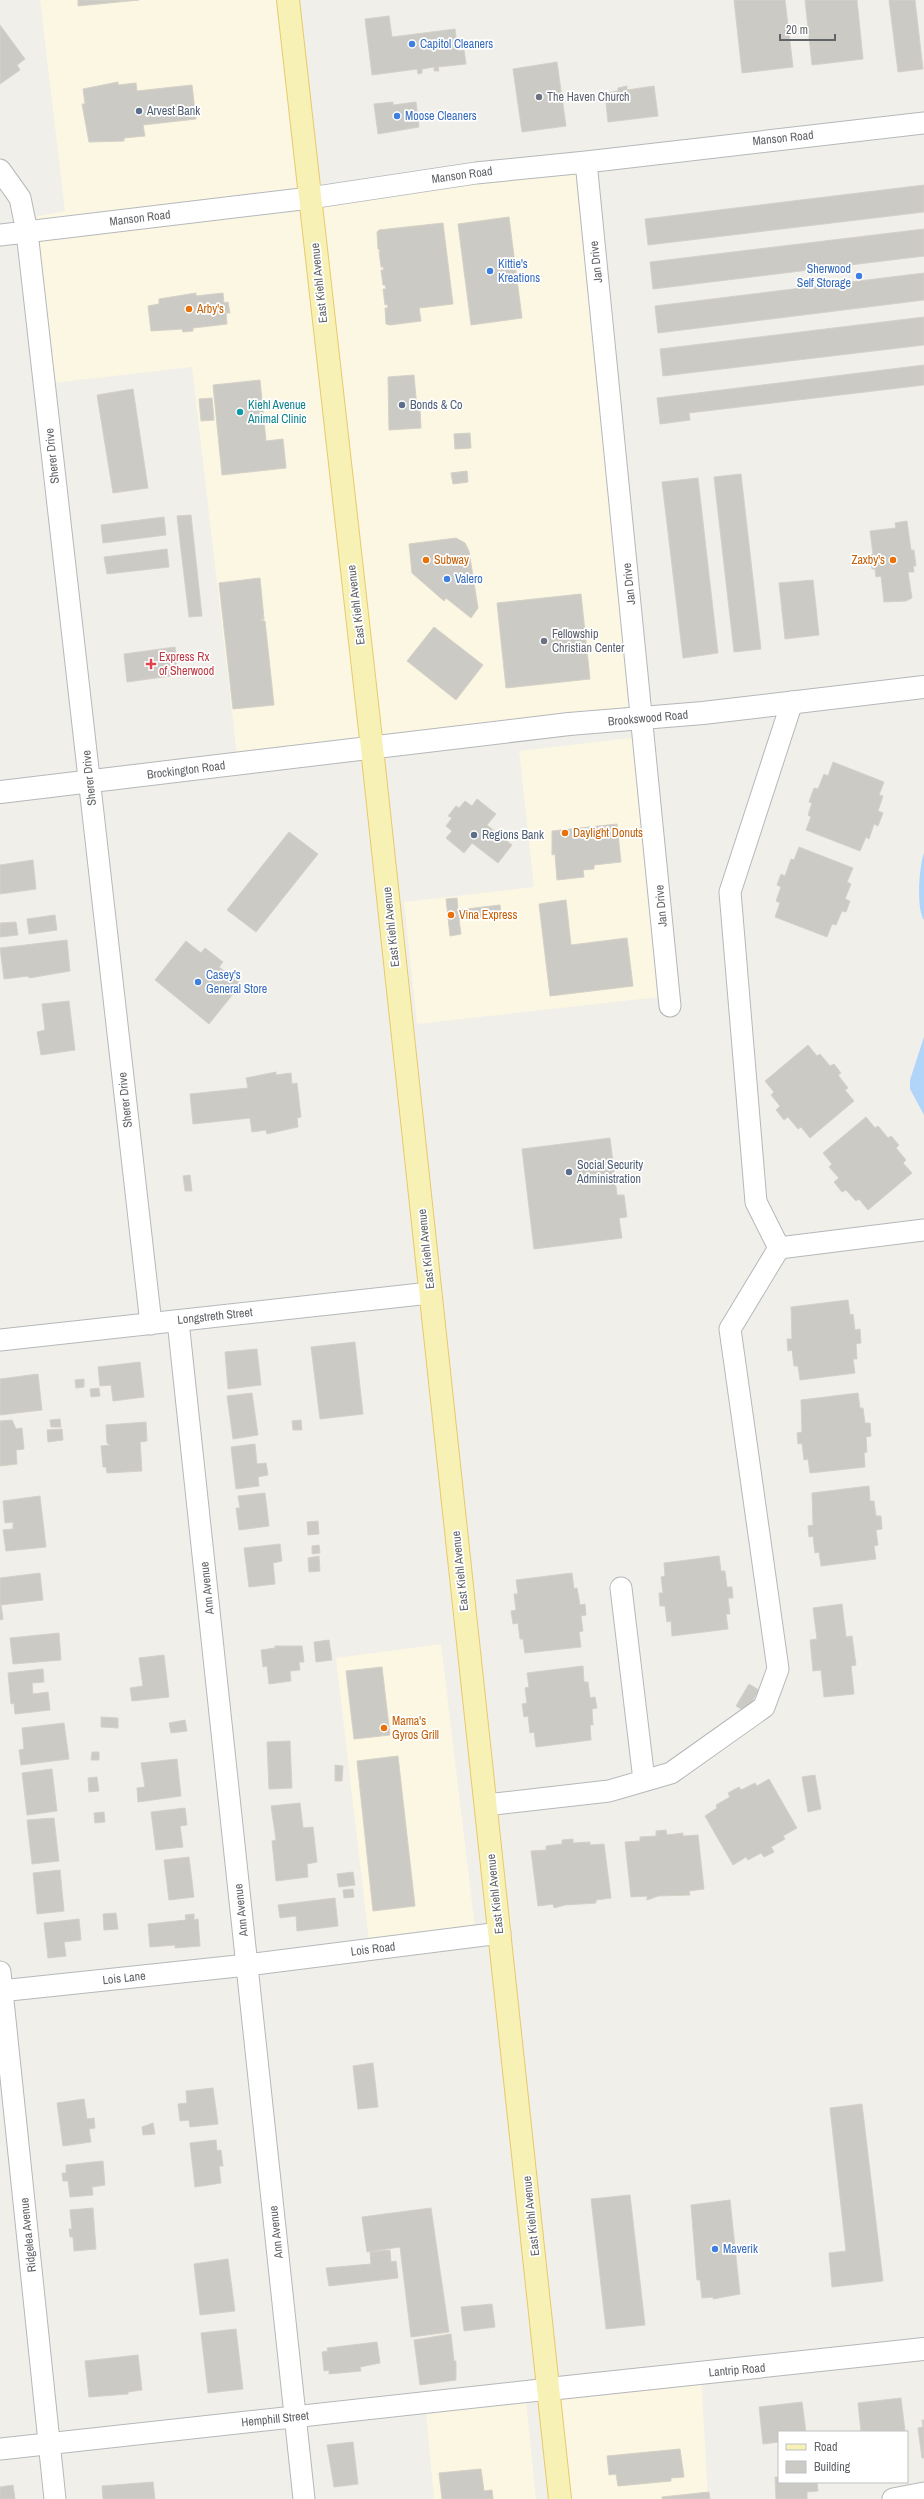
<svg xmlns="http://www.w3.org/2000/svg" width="924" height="2499" font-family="'Archivo Narrow',sans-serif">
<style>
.commercial{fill:#fbf7e2}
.water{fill:#b1d5f8}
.building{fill:#cccac5;stroke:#d5d1c7}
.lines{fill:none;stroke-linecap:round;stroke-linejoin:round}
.street-casing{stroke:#b5b8bb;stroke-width:23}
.secondary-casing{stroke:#b5b7bb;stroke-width:24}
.primary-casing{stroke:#e6ca6c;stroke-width:24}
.street{stroke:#fff;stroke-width:21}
.secondary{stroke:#fff;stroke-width:22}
.primary{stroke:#f8f1b6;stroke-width:22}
.shop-dot{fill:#3f7fe0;stroke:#fff;stroke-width:1.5}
.worship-dot{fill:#6b7280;stroke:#fff;stroke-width:1.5}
.service-dot{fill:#5c6f8a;stroke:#fff;stroke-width:1.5}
.food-dot{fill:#e8710a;stroke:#fff;stroke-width:1.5}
.culture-dot{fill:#0f9aa8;stroke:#fff;stroke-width:1.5}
.health-dot{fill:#e0444e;stroke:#fff;stroke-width:1.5}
.labels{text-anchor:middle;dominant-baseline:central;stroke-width:3.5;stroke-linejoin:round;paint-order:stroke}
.shop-label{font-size:12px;fill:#366cbe;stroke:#fff;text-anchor:start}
.worship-label{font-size:12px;fill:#5b616d;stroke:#fff;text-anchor:start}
.service-label{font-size:12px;fill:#4e5e75;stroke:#fff;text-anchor:start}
.street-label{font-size:12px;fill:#606367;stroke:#fff}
.food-label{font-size:12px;fill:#c56008;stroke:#fff;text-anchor:start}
.culture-label{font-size:12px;fill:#0d838f;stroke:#fff;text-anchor:start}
.health-label{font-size:12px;fill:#be3a42;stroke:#fff;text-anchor:start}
</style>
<rect width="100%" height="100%" fill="#f0efe9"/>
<path class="commercial" d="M40 0H288L310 198 586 162 651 718 238 764 192 367 44 384 27 232 38 216 65 211Z
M648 736 677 995 417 1024 404 902 534 887 519 751Z
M441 1644 476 1936 370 1950 336 1658Z
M701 2373 708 2499H560L549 2389Z
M525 2391 536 2499H434L425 2402Z"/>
<path class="water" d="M924 853V920C916 908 919 867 924 853Z
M924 1037V1115L910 1089V1080Z"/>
<path class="building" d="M78 0H139L78 6Z
M734 0H785L793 67 742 73Z
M805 0H857L863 59 812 65Z
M889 0H915L923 69 898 72Z
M389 16 392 37 455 29 458 51 464 50 466 64 438 67 439 71H434V67L422 69V73L418 74 417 69 372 75 365 19Z
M0 25 25 59 17 65 20 70 0 84Z
M557 62 566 126 522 132 513 69Z
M118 82V85L136 83 137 91 192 85 196 119 143 125 145 136 124 138V141L89 142 82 104H85L83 89Z
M627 86V90L654 86 658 116 608 122 605 93 618 91V88Z
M393 102V105L416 102 419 127 378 134 374 104Z
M924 185V212L648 245 645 219Z
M509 217 522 318 471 325 458 224Z
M443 223 453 304 419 308 421 321 390 325 386 324 385 308H388L387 304 385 305 383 289H386L385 285H383L381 270H384L383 267H381L379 251H381L378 249 377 232 379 230Z
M924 229V256L653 289 650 262Z
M924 273V300L658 333 655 306Z
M196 293V296L223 293 224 303 228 302 230 313H226L227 324 193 328V331L183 332 182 329 151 331 148 306 159 304V299Z
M924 317V345L663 376 660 349Z
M924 365V385L689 413 690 420 660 424 657 398Z
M414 375 417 409H420L421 428 389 430 388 377Z
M260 380 266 441 283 439 286 468 222 475 213 385Z
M133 389 148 488 113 493 97 395Z
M212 398 214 420 201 421 199 399Z
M470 433 471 448 455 449 454 434Z
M467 471 468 482 453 484 451 473Z
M741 474 761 649 734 652 714 477Z
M698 478 718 653 683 658 662 482Z
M191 515 202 616 189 617 177 516Z
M164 517 166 535 103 543 101 525Z
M907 521 911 550H914L916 566H913L914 572H908L912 598 906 601 884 602 881 576 876 577 875 569H872L870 555 873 554 870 531 896 528 895 523Z
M456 538 465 543 469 551 478 608 471 618 446 598 444 601 412 573 409 544Z
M167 549 169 567 107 574 104 557Z
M260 578 264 619 260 620 265 621 274 705 233 709 219 583Z
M813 580 819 635 785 639 779 583Z
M581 594 590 679 506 688 497 603Z
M434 627 483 665 456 700 407 661Z
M175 647 178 675 127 682 124 654Z
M833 762 884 782 879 795 883 796 878 811 883 813 878 826 874 824 869 839 866 837 860 851 806 830 811 817 808 815 812 803 809 802 814 788 818 789 824 774 828 776Z
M477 799 496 814 487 825 512 845 498 863 472 843 464 853 446 838 452 831 446 826 452 818 448 816 456 806 459 808 465 801 472 806Z
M617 824 621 862 594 865V869L583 870 584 877 557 880 555 854 552 855V831Z
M289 832 318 854 256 932 227 910Z
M799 847 853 868 847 882 851 884 845 899 850 901 846 912 842 911 836 925 832 924 827 937 775 917 780 903 776 901 781 887 777 885 781 874 785 876 791 859 794 860Z
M33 860 36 889 0 894V865Z
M457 898 458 910 500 905 501 916 459 920 461 934 450 936 446 899Z
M566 900 571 945 627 938 633 986 550 996 539 904Z
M55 915 57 930 29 934 27 919Z
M16 922 18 935 0 937V923Z
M67 940 70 971 29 978 28 976 4 979 0 948Z
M186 941 201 953 205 948 223 962 219 967 241 984 209 1024 155 980Z
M69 1001 75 1050 41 1055 37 1032 45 1030 42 1004Z
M808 1045 817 1056 820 1054 830 1066 834 1064 841 1073 838 1075 848 1088 845 1090 854 1101 810 1138 801 1127 798 1129 788 1117 784 1120 776 1110 780 1106 771 1095 774 1092 765 1081Z
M276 1072V1075L291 1073 292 1084 297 1083 301 1117 297 1118 298 1127 267 1134 266 1130 252 1132 250 1118 193 1124 190 1094 248 1088 246 1078Z
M866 1117 875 1128 878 1126 888 1138 891 1136 899 1145 896 1148 906 1160 903 1163 912 1173 868 1210 859 1199 856 1201 846 1190 842 1192 834 1182 839 1178 829 1167 832 1164 823 1153Z
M610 1138 617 1195H624L627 1217 619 1218 622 1238 534 1249 522 1149Z
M190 1175 192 1191H185L183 1176Z
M848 1300 850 1315 853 1314 855 1330 860 1329 861 1343 856 1344 857 1359H853L855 1373 800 1380 798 1366H794L792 1350 788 1351 787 1339H792L791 1307Z
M355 1342 363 1414 320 1419 311 1347Z
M257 1349 261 1385 228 1389 225 1352Z
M140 1362 144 1397 113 1401 111 1385 100 1386 98 1367Z
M38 1374 42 1410 0 1415V1379Z
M84 1379V1387L76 1388 75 1380Z
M99 1388 100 1396 91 1397 90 1389Z
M252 1393 258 1435 233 1439 227 1396Z
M858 1393 860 1408H863L865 1423H870L871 1436 866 1437 867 1452 864 1453 865 1467 810 1473 808 1459 804 1460 802 1443 798 1444 797 1433 802 1432 801 1400Z
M60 1419 61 1427H51L50 1420Z
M12 1420 16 1429 22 1428 24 1449 16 1450 17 1464 0 1466V1421Z
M301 1420 302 1430H293L292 1421Z
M146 1422 147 1441 140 1442 142 1471 107 1473 106 1467H103L101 1446 110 1445 107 1443 106 1425Z
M62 1429 63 1440 48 1442 47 1430Z
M255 1444 257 1464 266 1463 268 1475 258 1477 259 1486 236 1489 231 1447Z
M869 1486 870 1501H874L876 1516H881L882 1529 876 1530 878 1545 874 1546 876 1559 821 1566 819 1552 815 1553 813 1536 809 1537 808 1526 813 1525 812 1493Z
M265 1493 269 1526 239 1530 236 1508H240L238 1496Z
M40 1496 46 1547 6 1551 3 1530 13 1529V1522L5 1523 3 1501Z
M318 1521 319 1534 308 1535 307 1522Z
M280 1544 282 1561 273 1563 275 1584 249 1587 244 1548Z
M319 1545 320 1553 312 1554V1546Z
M319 1556 320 1571 309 1572 308 1558Z
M719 1556 721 1571H725L727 1587H732L733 1598H728L730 1614H726L728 1629 672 1636 671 1621 667 1622 665 1606H660L659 1593H663L661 1577 665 1576 664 1563Z
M40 1573 43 1600 1 1605 3 1619 0 1620V1578Z
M572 1573 574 1589 577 1588 580 1605 585 1604 586 1615 581 1616 583 1631 579 1632 581 1647 525 1653 523 1639H520L518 1623 513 1624 511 1611 516 1610 514 1594H518L516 1580Z
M842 1604 846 1637 852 1636 856 1665 851 1666 854 1694 824 1697 821 1670 813 1671 810 1640 817 1639 813 1608Z
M59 1633 61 1660 13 1664 10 1638Z
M329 1640 332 1660 316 1662 314 1642Z
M275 1646H302L304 1662H299L300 1670 290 1671 291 1681 269 1684 267 1666 263 1667 261 1650 275 1648Z
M164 1655 169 1697 132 1701 130 1688 143 1686 139 1658Z
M583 1666 584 1682H588L590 1698 595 1697 597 1708 592 1709 593 1725H590L591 1740 536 1747 534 1732 530 1733 528 1716 524 1717 522 1704 527 1703 525 1688 529 1687 527 1673Z
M382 1667 390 1735 354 1739 346 1671Z
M43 1669 44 1682 32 1683 33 1694 48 1692 50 1710 15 1714 14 1703 11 1704 8 1673Z
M749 1684 759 1690 746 1712 736 1706Z
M101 1717 118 1718V1728L101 1727Z
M185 1720 187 1731 171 1733 169 1723Z
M64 1723 69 1759 21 1765 19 1750 24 1749 22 1728Z
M290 1741 292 1788 269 1789 267 1742Z
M92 1752H99V1760H91Z
M398 1756 415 1906 373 1911 357 1761Z
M177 1759 181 1796 138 1802 137 1788 145 1787 141 1763Z
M335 1765 343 1766 342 1781H335Z
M52 1769 57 1811 27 1815 22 1773Z
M815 1775 821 1809 808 1812 802 1777Z
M97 1777 99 1791 89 1792 88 1778Z
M769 1779 797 1828 783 1836 785 1839 771 1847 774 1852 764 1857 761 1853 748 1860 746 1857 733 1865 705 1816 717 1808 716 1805 730 1797 728 1793 739 1787 741 1790 755 1783 757 1786Z
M300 1803 303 1828 313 1827 317 1862 307 1864 308 1877 276 1881 272 1841 276 1840 271 1806Z
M185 1808 187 1825 180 1826 183 1847 156 1850 151 1812Z
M104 1812 105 1822 95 1823 94 1813Z
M54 1818 59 1861 32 1864 27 1820Z
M666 1830 667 1835 683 1833V1836L698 1835 704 1889 689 1891 690 1895 658 1896 647 1900V1896L631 1897 625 1842 640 1841V1837L656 1836V1831Z
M573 1839V1843L590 1842V1845L604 1844 611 1898 596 1900V1903L565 1905 554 1908 553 1904 538 1906 531 1851 546 1850V1846L562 1844V1840Z
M189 1857 194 1897 169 1900 164 1860Z
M60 1870 64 1911 37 1914 33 1873Z
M353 1872 355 1885 339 1887 337 1874Z
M353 1889 354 1897 344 1898 343 1890Z
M335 1898 338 1926 297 1931 296 1916 280 1918 278 1905Z
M116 1913 118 1929 104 1930 103 1914Z
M194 1914V1920L198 1919 200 1946 175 1948V1945L150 1947 148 1924 186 1920 185 1915Z
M79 1919 81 1940 64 1942 66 1956 48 1958 44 1923Z
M373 2063 378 2107 358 2109 353 2066Z
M213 2088 218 2124 190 2127 189 2120 180 2121 178 2104 187 2103 186 2091Z
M84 2099 87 2119 94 2118 95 2128 89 2129 91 2142 63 2146 57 2103Z
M862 2104 883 2281 832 2287 829 2253 846 2251 830 2108Z
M153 2123 155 2134 143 2135 142 2127Z
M216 2140 217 2151 221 2150 223 2166H219L221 2183 195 2187 190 2143Z
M103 2161 105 2185 92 2187 93 2195 70 2197 68 2181H63L62 2173H66V2165Z
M630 2195 645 2325 606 2329 591 2199Z
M730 2200 740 2294 713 2299V2297L702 2298 700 2280H697L691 2205Z
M93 2208 96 2249 74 2251 73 2237H70L69 2229H72L70 2210Z
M431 2208 449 2332 411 2337 400 2247 367 2252 362 2217Z
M390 2250 391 2262 396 2261 398 2278 329 2286 326 2268 371 2264 370 2252Z
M228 2259 235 2311 200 2315 194 2264Z
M492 2304 495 2327 464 2331 461 2307Z
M236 2329 243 2389 208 2393 201 2333Z
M451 2334 454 2361H456V2380L420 2385 414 2340Z
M377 2342 380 2363 360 2367 361 2371 329 2374V2370L324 2371 322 2352 328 2351 327 2348Z
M138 2355 142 2390 128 2392V2394L89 2397 85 2361Z
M901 2398 905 2431 861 2432 858 2403Z
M802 2402 806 2432H779V2442L763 2444 759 2407Z
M922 2420H924V2458H922L918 2428 923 2427Z
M353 2442 358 2484 334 2487 327 2445Z
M680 2449 684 2477 671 2478V2481L618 2486 616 2474 609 2475 607 2456Z
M481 2469 484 2491 492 2490 493 2499H442L439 2473Z
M775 2477H779V2482H817L818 2491 807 2492V2499H776Z
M153 2482 155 2499H103L102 2486Z
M13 2485 15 2499H0V2487Z
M709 2492 710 2499H662V2497Z"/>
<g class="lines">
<defs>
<path id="street" d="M586 162 670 1006
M0 170 20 198 27 232 151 1324
M0 235 310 198 476 173 586 162 924 123
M779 1248 924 1230
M178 1321 304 2499
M0 1340 430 1293
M621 1588 644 1780
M486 1805 609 1791 671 1773 764 1707 778 1669 730 1329 779 1248 756 1202 730 892 792 702
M0 1972 55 2499
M0 1991 247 1965 500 1933
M0 2449 549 2389
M893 2499 924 2493"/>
<path id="secondary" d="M0 792 569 724 703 713 924 687
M549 2389 924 2349"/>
<path id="primary" d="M288 0 372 748 560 2499"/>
</defs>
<use href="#street" class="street-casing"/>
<use href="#secondary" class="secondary-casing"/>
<use href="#primary" class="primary-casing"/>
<use href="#street" class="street"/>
<use href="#secondary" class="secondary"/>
<use href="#primary" class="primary"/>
</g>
<g class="shop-dot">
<circle cx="412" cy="44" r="4"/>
<circle cx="397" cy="116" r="4"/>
<circle cx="490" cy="271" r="4"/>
<circle cx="859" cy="276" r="4"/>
<circle cx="447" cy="579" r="4"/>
<circle cx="198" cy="982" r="4"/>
<circle cx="715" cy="2249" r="4"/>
</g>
<g class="worship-dot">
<circle cx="539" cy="97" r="4"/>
<circle cx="544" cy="641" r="4"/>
</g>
<g class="service-dot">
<circle cx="139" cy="111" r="4"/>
<circle cx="402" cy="405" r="4"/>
<circle cx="474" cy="835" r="4"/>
<circle cx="569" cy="1172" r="4"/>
</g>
<g class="food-dot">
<circle cx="189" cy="309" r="4"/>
<circle cx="426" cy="560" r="4"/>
<circle cx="893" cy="560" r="4"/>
<circle cx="565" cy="833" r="4"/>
<circle cx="451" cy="915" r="4"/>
<circle cx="384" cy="1728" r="4"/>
</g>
<circle class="culture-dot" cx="240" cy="412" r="4"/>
<path class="health-dot" d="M149 658h4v4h4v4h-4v4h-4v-4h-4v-4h4z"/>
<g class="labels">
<g class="shop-label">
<text x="420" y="44">Capitol Cleaners</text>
<text x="405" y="116">Moose Cleaners</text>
<text x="498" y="264">Kittie's<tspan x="498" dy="14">Kreations</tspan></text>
<text x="851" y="269" text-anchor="end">Sherwood<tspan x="851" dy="14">Self Storage</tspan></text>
<text x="455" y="579">Valero</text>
<text x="206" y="975">Casey's<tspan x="206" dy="14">General Store</tspan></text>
<text x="723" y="2249">Maverik</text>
</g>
<g class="worship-label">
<text x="547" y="97">The Haven Church</text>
<text x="552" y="634">Fellowship<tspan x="552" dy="14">Christian Center</tspan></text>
</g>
<g class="service-label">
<text x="147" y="111">Arvest Bank</text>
<text x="410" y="405">Bonds &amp; Co</text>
<text x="482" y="835">Regions Bank</text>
<text x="577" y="1165">Social Security<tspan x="577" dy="14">Administration</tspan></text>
</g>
<g class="street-label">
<text transform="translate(783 138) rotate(-6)">Manson Road</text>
<text transform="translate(462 175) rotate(-8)">Manson Road</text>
<text transform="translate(140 218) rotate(-7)">Manson Road</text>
<text transform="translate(596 262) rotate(-96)">Jan Drive</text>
<text transform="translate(319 283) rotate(-96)">East Kiehl Avenue</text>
<text transform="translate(52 456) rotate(-96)">Sherer Drive</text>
<text transform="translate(629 584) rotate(-96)">Jan Drive</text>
<text transform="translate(356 605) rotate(-97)">East Kiehl Avenue</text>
<text transform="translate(648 718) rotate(-5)">Brookswood Road</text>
<text transform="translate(186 770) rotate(-7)">Brockington Road</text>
<text transform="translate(89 778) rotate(-96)">Sherer Drive</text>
<text transform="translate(661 906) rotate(-95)">Jan Drive</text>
<text transform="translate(391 927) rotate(-96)">East Kiehl Avenue</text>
<text transform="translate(125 1100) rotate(-96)">Sherer Drive</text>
<text transform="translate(426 1249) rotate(-96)">East Kiehl Avenue</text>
<text transform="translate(215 1316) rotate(-6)">Longstreth Street</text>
<text transform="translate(460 1571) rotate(-96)">East Kiehl Avenue</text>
<text transform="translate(207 1588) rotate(-96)">Ann Avenue</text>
<text transform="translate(495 1894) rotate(-96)">East Kiehl Avenue</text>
<text transform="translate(241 1910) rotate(-96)">Ann Avenue</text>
<text transform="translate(373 1949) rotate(-7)">Lois Road</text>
<text transform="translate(124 1978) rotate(-6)">Lois Lane</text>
<text transform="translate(531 2216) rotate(-96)">East Kiehl Avenue</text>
<text transform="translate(276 2232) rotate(-96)">Ann Avenue</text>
<text transform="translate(28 2235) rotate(-96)">Ridgelea Avenue</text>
<text transform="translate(737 2370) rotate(-5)">Lantrip Road</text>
<text transform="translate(275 2419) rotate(-6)">Hemphill Street</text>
</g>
<g class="food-label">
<text x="197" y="309">Arby's</text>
<text x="434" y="560">Subway</text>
<text x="885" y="560" text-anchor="end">Zaxby's</text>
<text x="573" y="833">Daylight Donuts</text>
<text x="459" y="915">Vina Express</text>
<text x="392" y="1721">Mama's<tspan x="392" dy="14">Gyros Grill</tspan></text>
</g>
<g class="culture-label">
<text x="248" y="405">Kiehl Avenue<tspan x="248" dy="14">Animal Clinic</tspan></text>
</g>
<g class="health-label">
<text x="159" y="657">Express Rx<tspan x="159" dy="14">of Sherwood</tspan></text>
</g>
</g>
<rect x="778" y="2431" width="130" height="52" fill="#ffffff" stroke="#bfc1c2"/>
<rect x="786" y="2444" width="20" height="6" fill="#f8f1b6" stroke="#bfc1c2"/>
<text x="814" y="2451" font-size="12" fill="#606367">Road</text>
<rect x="786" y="2461" width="20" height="12" fill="#cccac5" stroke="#bfc1c2"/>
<text x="814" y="2471" font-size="12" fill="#606367">Building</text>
<path d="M780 34v6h55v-6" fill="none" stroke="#606367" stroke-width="2"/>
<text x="786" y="34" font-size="12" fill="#606367" stroke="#ffffff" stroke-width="3" paint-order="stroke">20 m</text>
</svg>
